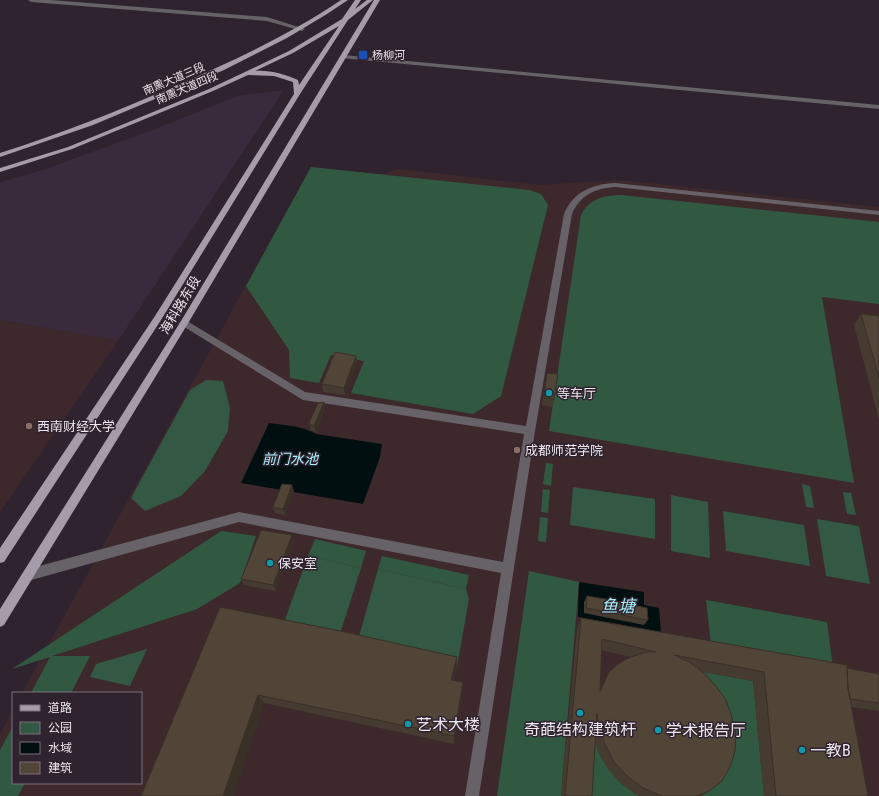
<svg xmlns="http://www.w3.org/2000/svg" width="879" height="796" font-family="'Roboto Condensed','Noto Sans SC',sans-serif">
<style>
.built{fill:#3a2b3c}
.education{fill:#3d292b}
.green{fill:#335843}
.forest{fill:#315942}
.water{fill:#010f11}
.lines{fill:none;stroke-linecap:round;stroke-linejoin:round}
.minor{fill:#676168;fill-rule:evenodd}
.major{fill:#a69ba8;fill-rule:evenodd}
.wall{fill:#463b30;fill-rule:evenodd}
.shaded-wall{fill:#393027}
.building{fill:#514538;stroke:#393027;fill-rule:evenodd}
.transit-dot{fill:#1a4fb4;stroke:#2e232f;stroke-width:1.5}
.culture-dot{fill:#0f9aa8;stroke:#2e232f;stroke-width:1.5}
.education-dot{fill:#8d6e63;stroke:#2e232f;stroke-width:1.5}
.labels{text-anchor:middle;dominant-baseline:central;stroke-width:3;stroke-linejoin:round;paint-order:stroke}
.far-poi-label{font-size:11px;fill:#eee7ef;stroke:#2e232f;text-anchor:start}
.far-street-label{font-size:11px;fill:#eee7ef;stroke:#2e232f}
.street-label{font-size:13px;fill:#eee7ef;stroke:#2e232f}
.poi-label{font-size:13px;fill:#eee7ef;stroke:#2e232f;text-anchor:start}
.water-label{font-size:14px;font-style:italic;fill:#a8eff9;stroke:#2e232f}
.near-poi-label{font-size:16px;fill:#eee7ef;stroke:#2e232f;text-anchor:start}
.near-water-label{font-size:17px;font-style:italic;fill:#a8eff9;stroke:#2e232f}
</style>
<rect width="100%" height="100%" fill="#2e232f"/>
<path class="built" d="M284 90 118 341 0 320V182L43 170 155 129 237 96Z"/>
<path class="education" d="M311 167 380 174 399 169 538 185 620 180 879 207V796H0V734L13 710V783H141V693H22Z
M0 320 118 341 0 512Z"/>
<path class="green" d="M206 380 223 381 230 408 228 431 205 471 181 496 145 511 131 498 190 390Z
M802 484 810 486 814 508 806 507Z
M573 487 655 499V539L570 525Z
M843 492 851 493 856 515 847 514Z
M671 495 708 502 710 558 671 551Z
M723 511 804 525 810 566 726 551Z
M817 519 859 526 870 584 826 576Z
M308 556 361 568 339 637 283 625Z
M378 569 466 589 469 599 457 667 356 647Z
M147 649 130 686 90 677 96 664Z"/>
<path class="forest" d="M311 167 529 190 541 194 548 205 501 396 473 414 351 393 364 361 331 355 319 383 290 378 289 350 246 286Z
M621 195 879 222V304L822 297 854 483 549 431 581 215C589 199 604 195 621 195Z
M546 463 553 464 551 486 543 484Z
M543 489 550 490 548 513 541 512Z
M540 517 548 518 546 542 538 541Z
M221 531 256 536 240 583 197 609 52 656H90L71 693H31L50 657 12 669Z
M315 539 366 551 361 568 308 556Z
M382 556 469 575 466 589 378 569Z
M529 571 579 582 561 796H497Z
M706 600 827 622 834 675 712 653Z
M665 665 753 681 764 796H700Z
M13 726V783H25L18 796H0V750Z
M593 736 599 753 608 769 635 794 640 796H587Z"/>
<path class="water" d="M269 423C284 425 303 426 316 434L382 444 380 457 363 504 241 483Z
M579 582 644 592V605L659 608 661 632 578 617Z"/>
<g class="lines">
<path class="minor" d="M28 0H51L267 17 305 29 302 31 267 21 31 2Z
M343 55 879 105V109L341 58V56Z
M615 183 879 211V215L615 187C596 188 580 195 572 214L535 431 479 796H465L501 573 239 522 28 581 24 579 22 575 24 571 28 569 239 512 503 562 524 434 303 400 181 325 179 323 184 320 187 321 305 392 526 426 564 214C573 192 592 184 615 183Z"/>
<path class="major" d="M341 0H348L327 14 287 38 224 70 93 125 0 157V153C60 134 118 111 175 86 233 61 289 35 341 0Z
M355 0H361L355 9 367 0H373L348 20 300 94 161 320 4 562 0 563V548L155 316 294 94 293 82 274 76 248 75 213 91 72 149 0 172V168L68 147 209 89 289 51 342 19ZM339 26 299 85 298 80C284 74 270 70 255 71L293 53Z
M374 0H380L187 325 4 625 0 627V609L181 321Z"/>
</g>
<path class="wall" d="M861 314 879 316V420L854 325Z
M356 356 357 363 345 395 323 392 322 384Z
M547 373 554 399 552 407 542 405Z
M324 402 325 409 316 433 311 430 309 423Z
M292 485 294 492 285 515 275 513 273 507Z
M294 541 276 591 244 585 241 579Z
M587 596 648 620 644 625 584 613V602Z
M220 607 457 667 453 680 462 691 454 744 264 703 233 796Z
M581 618 879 674V711L851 707 868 796H764L753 681 703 672 709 791 701 796H640L635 794 620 783 608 769 599 753 595 741 592 796H561L577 629ZM601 650 631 657 609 672 600 690Z"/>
<path class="shaded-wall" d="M356 356 357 363 345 395 344 388Z
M324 402 325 409 316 433 314 426Z
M292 485 294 492 285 515 283 509Z
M292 535 294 541 276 591 273 585Z
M457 657V667L450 689 451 680Z
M463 682 462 691 454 744V736Z
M258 695 264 703 233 796H223Z
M709 791 701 796H697Z"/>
<path class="building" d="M861 314 879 316V378Z
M335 352 356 356 344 388 322 384Z
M547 373 558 374 554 399 544 398Z
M324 402 314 426 309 423 318 403Z
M282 484 292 485 283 509 273 507Z
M261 530 292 535 273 585 241 579Z
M587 596 605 599 647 608 648 620 586 608Z
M220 607 345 632 457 657 451 680 463 682 454 736 258 695 223 796H141Z
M581 618 847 665 848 688 868 796H776L764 672 674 655 689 662 703 672 715 685 726 700 732 717 736 734 735 751 730 767 722 781 709 791 697 796H662L643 788 627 776 614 762 605 745 599 728 597 713 592 796H565ZM602 639 656 652H646L626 659 617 665 609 672 600 692Z
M847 668 879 674V703L850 699 848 688Z"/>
<rect class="transit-dot" x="358" y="50" width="10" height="10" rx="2"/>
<g class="culture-dot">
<circle cx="549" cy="393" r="4"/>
<circle cx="270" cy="563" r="4"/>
<circle cx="580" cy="713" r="4"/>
<circle cx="408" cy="724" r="4"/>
<circle cx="658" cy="730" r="4"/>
<circle cx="802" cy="750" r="4"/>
</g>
<g class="education-dot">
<circle cx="29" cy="426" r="4"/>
<circle cx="517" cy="450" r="4"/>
</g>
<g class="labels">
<g class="far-poi-label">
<text x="372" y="55">杨柳河</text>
</g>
<g class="far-street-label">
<text transform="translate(174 79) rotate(-23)">南熏大道三段</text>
<text transform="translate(187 88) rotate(-23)">南熏大道四段</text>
</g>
<g class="street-label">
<text transform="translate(180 305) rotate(-59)">海科路东段</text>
</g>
<g class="poi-label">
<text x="557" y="393">等车厅</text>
<text x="37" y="426">西南财经大学</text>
<text x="525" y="450">成都师范学院</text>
<text x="278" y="563">保安室</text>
</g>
<g class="water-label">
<text x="290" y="459">前门水池</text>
</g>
<g class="near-poi-label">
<text x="416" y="724">艺术大楼</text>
<text x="580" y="729" text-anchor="middle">奇葩结构建筑杆</text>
<text x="666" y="730">学术报告厅</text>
<text x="810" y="750">一教B</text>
</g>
<g class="near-water-label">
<text x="618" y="606">鱼塘</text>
</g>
</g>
<rect x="12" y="692" width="130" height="92" fill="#2e232f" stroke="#7b717c"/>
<rect x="20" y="705" width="20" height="6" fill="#a69ba8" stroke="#7b717c"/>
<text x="48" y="712" font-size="12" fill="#eee7ef">道路</text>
<rect x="20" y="722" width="20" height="12" fill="#335843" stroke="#7b717c"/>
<text x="48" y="732" font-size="12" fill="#eee7ef">公园</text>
<rect x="20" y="742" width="20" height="12" fill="#010f11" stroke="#7b717c"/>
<text x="48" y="752" font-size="12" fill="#eee7ef">水域</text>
<rect x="20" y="762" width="20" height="12" fill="#514538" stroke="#7b717c"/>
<text x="48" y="772" font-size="12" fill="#eee7ef">建筑</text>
</svg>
